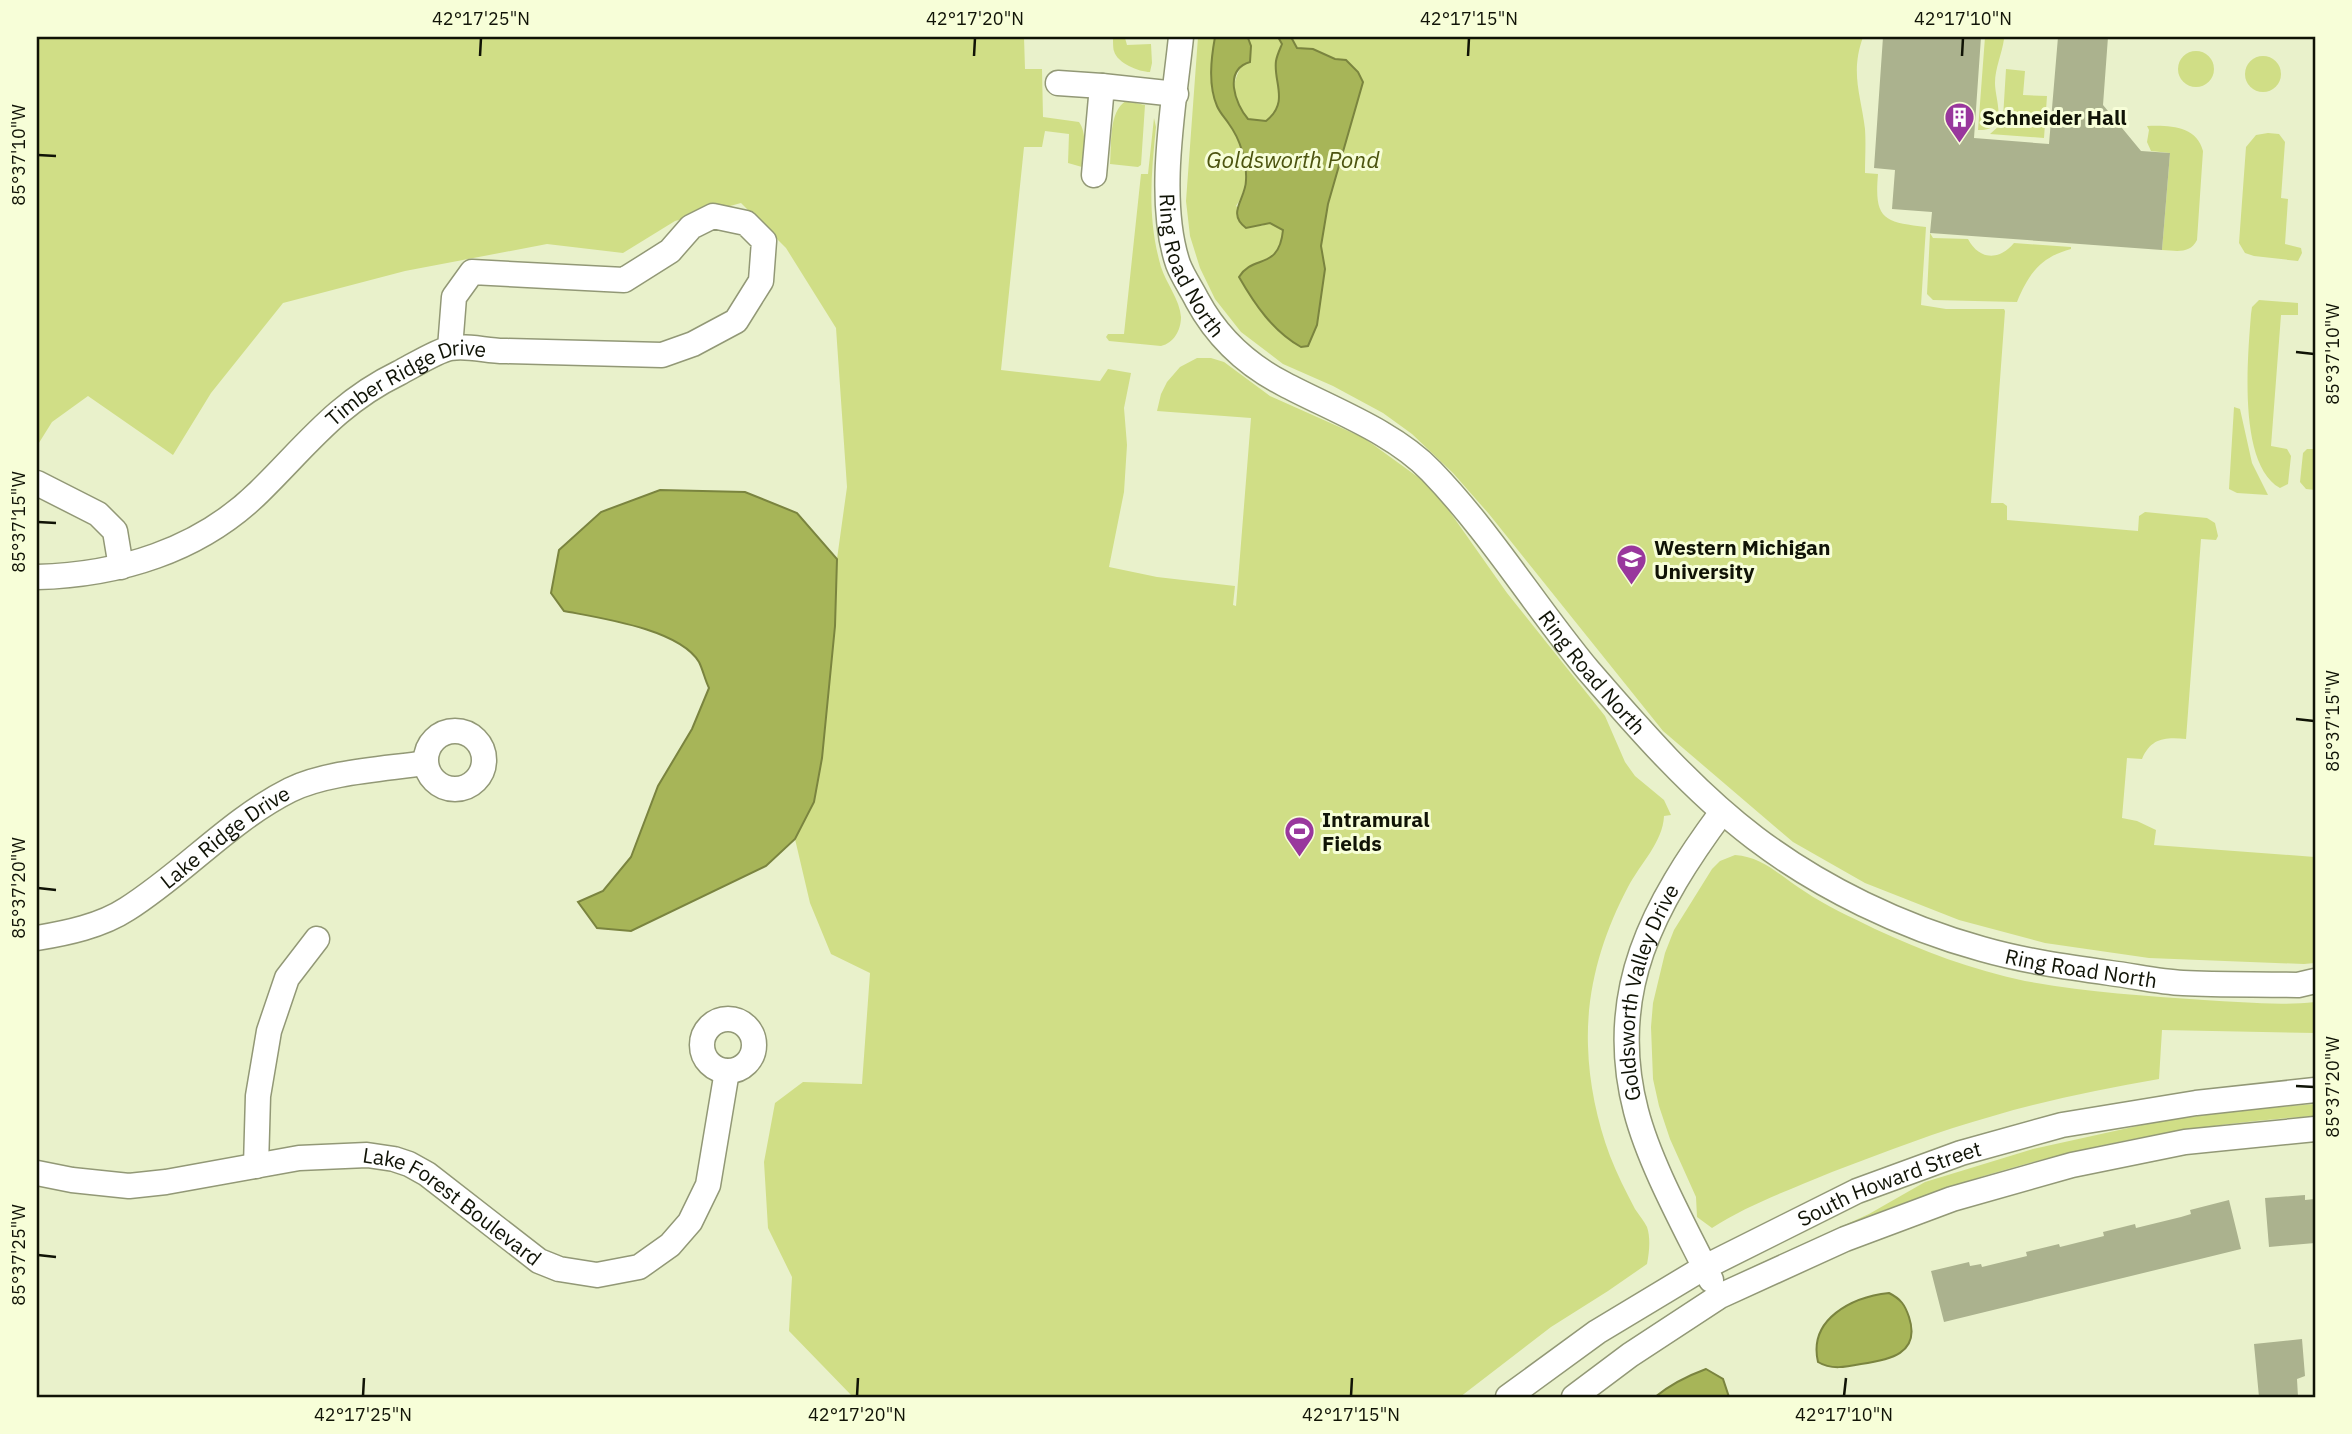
<svg xmlns="http://www.w3.org/2000/svg" width="2352" height="1434" font-family="'IBM Plex Sans',sans-serif">
<style>
.green{fill:#d0de86}
.water{fill:#a7b558;stroke:#7a843f;stroke-width:2}
.building{fill:#abb28e}
.lines{fill:none;stroke-linecap:round;stroke-linejoin:round}
.minor-casing{stroke:#929876;stroke-width:27}
.minor{stroke:#fff;stroke-width:24}
.ticks{fill:none;stroke:#101306;stroke-width:2.5}
.labels{text-anchor:middle;dominant-baseline:central;stroke-width:6;stroke-linejoin:round;paint-order:stroke}
.poi-label{font-size:21px;font-weight:bold;fill:#101306;stroke:#f7fed8;text-anchor:start}
.street-label{font-size:21px;fill:#101306;stroke:#f7fed8}
.water-label{font-size:23px;font-style:italic;fill:#4c540f;stroke:#f7fed8}
.neatline{fill:none;stroke:#101306;stroke-width:2.5}
.ticks-label{font-size:18px;text-anchor:middle;fill:#101306}
</style>
<rect width="100%" height="100%" fill="#e9f1cb"/>
<path class="green" d="M37 37H1024L1025 69H1042L1043 117 1079 122C1088 135 1083 152 1082 167L1068 163 1069 134 1045 131 1042 147H1024L1001 370 1100 381 1108 369 1131 373 1124 408 1127 445 1124 492 1109 567 1157 577 1235 586 1233 605 1236 606 1251 418 1157 411 1161 394 1167 382 1180 367 1197 358H1211L1224 362 1270 396 1364 438 1433 488 1507 593 1605 716 1625 762 1635 776 1664 800 1671 815 1664 816C1663 842 1640 864 1628 887 1602 936 1586 990 1588 1046 1589 1083 1597 1121 1610 1156 1617 1174 1626 1192 1635 1209 1639 1215 1644 1221 1647 1227 1651 1239 1649 1253 1647 1264L1608 1291 1551 1327 1460 1397H853L789 1331 792 1277 768 1228 764 1162 775 1103 803 1082 862 1084 870 973 831 954 810 903 795 839 814 802 822 758 835 626 837 559 847 487 836 328 786 248 741 203 675 221 623 253 547 244 405 271 283 303 211 393 173 455 88 396 52 422 37 446Z
M1198 37H1215C1212 54 1209 74 1212 91 1215 105 1222 113 1230 124 1246 148 1253 182 1236 206L1261 226 1270 223 1283 230C1280 255 1269 261 1247 268L1251 297 1279 332 1302 347 1325 269 1321 246 1328 204 1363 82 1346 60 1335 59 1313 49 1297 48 1291 37H1863C1850 73 1861 95 1865 129 1866 143 1865 159 1865 173L1878 174C1874 220 1884 222 1926 227L1921 305 1946 309H2004L2005 311 1991 503H2003L2007 506V520L2138 531 2139 516 2145 512 2207 518 2215 523 2218 536 2216 540 2201 539 2186 739C2165 737 2151 738 2142 759L2127 758 2122 818 2137 821 2156 830 2154 845 2315 857V963L2304 964 2149 958 2045 943 1959 920 1865 883 1793 842 1663 731 1489 514 1453 473 1412 434 1383 413 1333 386 1283 364 1241 332 1215 299 1200 268 1190 236 1186 201Z
M1247 37H1278L1282 44C1280 49 1277 56 1276 61 1275 82 1288 104 1266 121L1248 119C1222 88 1238 76 1251 46Z
M1985 37H2003L2004 39C2002 54 1995 68 1995 83 1995 101 2010 131 1978 130Z
M1113 38H1125L1127 45 1151 44 1152 63 1150 72C1139 72 1117 63 1114 51 1113 49 1113 40 1113 38Z
M2178 69a18 18 0 1 1 36 0a18 18 0 1 1-36 0Z
M2245 74a18 18 0 1 1 36 0a18 18 0 1 1-36 0Z
M2006 69 2025 71 2023 95 2047 96 2044 138 1990 134 2000 125 2003 118Z
M1126 101 1145 105 1141 165 1138 167 1110 164C1112 145 1108 112 1126 101Z
M1154 118 1156 127C1151 176 1147 218 1161 267 1166 283 1180 300 1181 317 1181 330 1174 343 1161 346L1109 341 1106 337 1108 334H1124L1141 174H1148Z
M2147 126C2169 125 2197 126 2203 151L2197 240C2190 254 2177 251 2162 250L2170 153 2151 151 2147 142 2149 130Z
M2268 133 2279 134 2285 142 2281 198 2288 199 2285 244 2301 248 2302 253 2298 261 2254 256 2245 253 2239 243 2246 147 2256 135Z
M1930 233 1933 238 1968 239C1979 260 1999 261 2014 243L2071 247V249C2041 257 2029 273 2017 302L1933 300 1927 294Z
M2259 300 2298 303V315H2281L2271 446 2287 449 2291 456 2288 484 2280 488C2237 464 2248 355 2251 314L2252 307Z
M2234 407 2240 409 2252 463 2268 495 2237 493 2229 489Z
M2307 449H2315V490L2306 489 2300 482 2303 453Z
M1735 855C1764 857 1781 877 1804 891 1826 906 1851 917 1875 929 1922 951 1973 970 2025 981 2084 992 2144 996 2204 1000 2241 1002 2279 1006 2315 1002V1033L2162 1030 2159 1079C2103 1089 2047 1100 1993 1116 1938 1131 1885 1152 1832 1172 1792 1189 1749 1204 1712 1228L1697 1217 1696 1197 1670 1139 1659 1106 1653 1079 1651 1027 1653 1003 1665 953 1674 930 1712 869 1720 861Z
M2315 1104V1116C2152 1126 1993 1164 1842 1227 1813 1239 1784 1254 1755 1267L1754 1266 1869 1214 1925 1182 2033 1149 2160 1121 2243 1110Z"/>
<path class="water" d="M1215 37 1248 38 1251 46 1250 62C1223 70 1235 104 1248 119L1266 121C1290 102 1273 82 1276 61 1277 55 1280 49 1282 44L1278 37H1291L1297 48 1313 49 1335 59 1346 60 1358 72 1363 82 1328 204 1321 246 1325 269 1317 325 1308 346 1301 347C1273 331 1255 305 1239 277 1253 254 1279 271 1283 230L1270 223 1246 228C1226 213 1246 199 1246 180 1247 161 1240 139 1229 124 1225 118 1220 113 1217 106 1208 85 1211 59 1215 37Z
M660 490 745 492 797 513 837 559 835 626 822 758 814 802 795 839 766 866 631 931 597 928 578 902 603 891 631 857 658 786 692 729 709 688C705 680 703 670 699 662 679 629 600 618 564 611L551 593 559 550 601 512Z
M1889 1293C1901 1299 1905 1305 1909 1317 1921 1354 1889 1360 1861 1364 1846 1367 1831 1370 1818 1362 1808 1319 1852 1297 1889 1293Z
M1706 1369 1723 1379 1729 1397H1655C1671 1384 1687 1376 1706 1369Z"/>
<path class="building" d="M1883 37H1981L1974 138 2049 144 2058 37H2108L2103 105 2141 151 2170 153 2162 250 1930 233 1932 212 1892 209 1895 170 1874 168Z
M2305 1195V1200L2315 1199V1243L2269 1247 2265 1198Z
M2229 1200 2241 1249 1944 1322 1931 1271 1969 1262 1970 1266 1981 1264 1982 1267 2027 1256 2026 1252 2059 1244 2060 1247 2104 1236 2103 1232 2135 1224 2136 1228 2181 1217 2191 1214 2190 1210Z
M2302 1339 2305 1376 2297 1379 2298 1397H2259L2254 1344Z"/>
<g class="lines">
<defs>
<g id="minor">
<path id="s1" d="M1181 37C1174 105 1156 199 1178 264 1183 277 1191 288 1197 300 1217 337 1247 365 1284 384 1331 409 1394 432 1431 471 1490 532 1534 605 1588 670 1639 729 1693 791 1755 838 1821 888 1902 927 1982 949 2024 961 2067 967 2110 973 2134 976 2159 982 2183 983 2221 985 2260 984 2298 985L2315 981"/>
<path d="M1058 83 1102 86"/>
<path d="M1094 175 1102 86 1176 94"/>
<path d="M37 483 98 514 115 531 121 567"/>
<path id="s2" d="M37 577C118 575 199 551 259 492 306 446 337 403 399 373 411 367 438 350 451 348 467 345 487 351 504 351 557 352 610 354 662 355L693 344 736 321 761 281 764 241 746 223 713 216 691 227 670 251 624 280 472 272 454 297 450 348"/>
<circle cx="455" cy="760" r="29"/>
<path id="s3" d="M37 938C67 933 101 926 127 909 184 873 230 820 290 790 326 772 385 769 425 763"/>
<circle cx="728" cy="1045" r="26"/>
<path d="M256 1166 258 1096 269 1031 287 978 317 939"/>
<path id="s4" d="M37 1173 72 1180 129 1186 166 1182 299 1158 367 1155 394 1159 409 1164 427 1174 539 1261 559 1269 597 1275 639 1267 670 1245 690 1222 708 1185 727 1071"/>
<path id="s5" d="M1711 1280C1686 1229 1650 1165 1636 1111 1605 992 1654 904 1722 812"/>
<path id="s6" d="M1508 1397 1597 1332 1705 1267 1857 1191 1961 1153 2062 1125 2196 1103 2315 1090"/>
<path d="M1574 1397 1630 1355 1720 1296 1845 1239 1952 1199 2072 1165 2185 1142 2315 1129"/>
</g>
</defs>
<use href="#minor" class="minor-casing"/>
<use href="#minor" class="minor"/>
</g>
<path class="ticks" d="M480 56 481 38M974 56 975 38M1468 56 1469 38M1962 56 1963 38M38 155 56 156M2296 352 2314 354M38 522 56 523M2296 719 2314 721M38 888 56 890M2296 1086 2314 1087M38 1255 56 1257M363 1396 364 1378M857 1396 858 1378M1351 1396 1352 1378M1844 1396 1846 1378"/>
<defs>
<symbol id="building-pin" viewBox="-11 -11 22 30"><path d="M0 17L-7.5 6A9.5 9.5 0 1 1 7.5 6Z" fill="#99379d" stroke="#f7fed8"/><path d="M-4-6H4V6H1V3H-1V6H-4ZM-2.5-4.3h1.7v1.8h-1.7ZM.8-4.3h1.7v1.8H.8ZM-2.5-1h1.7V.8h-1.7ZM.8-1h1.7V.8H.8Z" fill="#fff"/></symbol>
<symbol id="university-pin" viewBox="-11 -11 22 30"><path d="M0 17L-7.5 6A9.5 9.5 0 1 1 7.5 6Z" fill="#99379d" stroke="#f7fed8"/><path d="M0-5L7-2L0 1L-7-2ZM-4 1L0 2.5L4 1V4Q0 6-4 4Z" fill="#fff"/></symbol>
<symbol id="stadium-pin" viewBox="-11 -11 22 30"><path d="M0 17L-7.5 6A9.5 9.5 0 1 1 7.5 6Z" fill="#99379d" stroke="#f7fed8"/><path d="M0-5a6.5 5 0 1 0 0 10a6.5 5 0 1 0 0-10ZM-3.5-1.8h7v3.6h-7Z" fill="#fff"/></symbol>
</defs>
<g fill-rule="evenodd">
<use href="#building-pin" x="1942" y="100" width="35" height="47"/>
<use href="#university-pin" x="1614" y="542" width="35" height="47"/>
<use href="#stadium-pin" x="1282" y="814" width="35" height="47"/>
</g>
<g class="labels">
<g class="poi-label">
<text x="1982" y="117">Schneider Hall</text>
<text x="1654" y="547">Western Michigan<tspan x="1654" dy="24">University</tspan></text>
<text x="1322" y="819">Intramural<tspan x="1322" dy="24">Fields</tspan></text>
</g>
<g class="street-label">
<text stroke="none"><textPath href="#s1" startOffset="234">Ring Road North</textPath></text>
<text stroke="none"><textPath href="#s2" startOffset="432">Timber Ridge Drive</textPath></text>
<text stroke="none"><textPath href="#s1" startOffset="822">Ring Road North</textPath></text>
<text stroke="none"><textPath href="#s3" startOffset="217">Lake Ridge Drive</textPath></text>
<text stroke="none"><textPath href="#s1" startOffset="1410">Ring Road North</textPath></text>
<text stroke="none"><textPath href="#s5" startOffset="308">Goldsworth Valley Drive</textPath></text>
<text stroke="none"><textPath href="#s6" startOffset="439">South Howard Street</textPath></text>
<text stroke="none"><textPath href="#s4" startOffset="434">Lake Forest Boulevard</textPath></text>
</g>
<g class="water-label">
<text x="1293" y="159">Goldsworth Pond</text>
</g>
</g>
<rect width="2352" height="1434" fill="none" stroke="#f7fed8" stroke-width="77"/>
<rect x="38" y="38" width="2276" height="1358" class="neatline"/>
<g class="ticks-label">
<text x="481" y="25">42°17'25"N</text>
<text x="975" y="25">42°17'20"N</text>
<text x="1469" y="25">42°17'15"N</text>
<text x="1963" y="25">42°17'10"N</text>
<text transform="translate(19 155) rotate(-90)" y="6">85°37'10"W</text>
<text transform="translate(2333 354) rotate(-90)" y="6">85°37'10"W</text>
<text transform="translate(19 522) rotate(-90)" y="6">85°37'15"W</text>
<text transform="translate(2333 721) rotate(-90)" y="6">85°37'15"W</text>
<text transform="translate(19 888) rotate(-90)" y="6">85°37'20"W</text>
<text transform="translate(2333 1087) rotate(-90)" y="6">85°37'20"W</text>
<text transform="translate(19 1255) rotate(-90)" y="6">85°37'25"W</text>
<text x="363" y="1421">42°17'25"N</text>
<text x="857" y="1421">42°17'20"N</text>
<text x="1351" y="1421">42°17'15"N</text>
<text x="1844" y="1421">42°17'10"N</text>
</g>
</svg>
